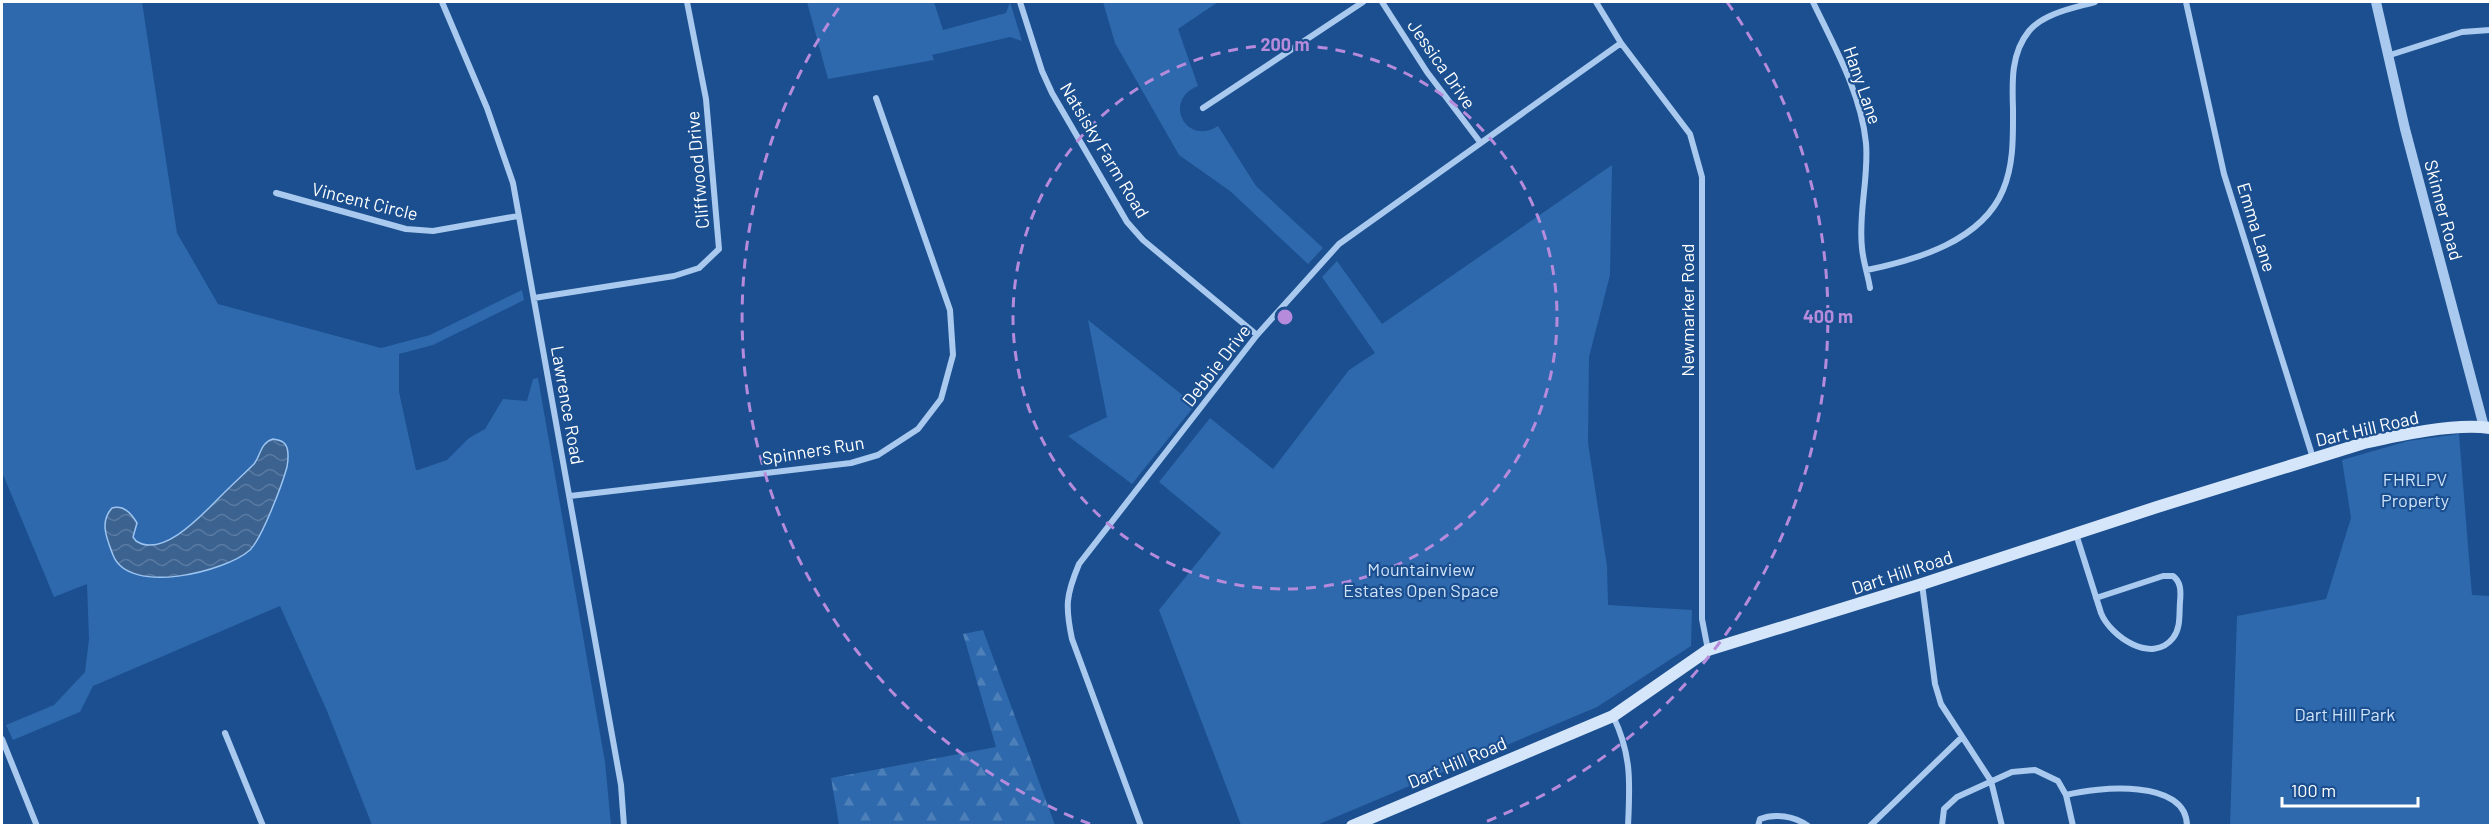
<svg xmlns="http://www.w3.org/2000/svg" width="2492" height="827" font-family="Barlow,sans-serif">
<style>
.green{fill:#2e69ad}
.forest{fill:url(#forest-firs)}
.water{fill:url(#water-waves);stroke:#9cc4f0;stroke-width:1.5}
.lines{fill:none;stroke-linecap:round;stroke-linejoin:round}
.minor{stroke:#a9c9ee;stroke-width:6}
.tertiary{stroke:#a9c9ee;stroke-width:10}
.secondary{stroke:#d6e6fa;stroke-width:12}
.ring{fill:none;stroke:#b68bdc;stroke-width:3;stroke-dasharray:10 8}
.labels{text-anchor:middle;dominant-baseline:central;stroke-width:4.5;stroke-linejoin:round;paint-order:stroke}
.street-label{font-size:18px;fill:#fff;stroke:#1b4f8f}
.park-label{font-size:18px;fill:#cfe3fa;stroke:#1b4f8f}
.centre{fill:#b68bdc;stroke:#1b4f8f;stroke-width:3}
.ring-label{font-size:18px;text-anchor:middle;font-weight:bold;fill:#b68bdc;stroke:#1b4f8f;stroke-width:4.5;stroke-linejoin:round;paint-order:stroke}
</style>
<defs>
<pattern id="forest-firs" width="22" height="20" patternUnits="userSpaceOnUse" patternTransform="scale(1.5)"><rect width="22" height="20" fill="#2e69ad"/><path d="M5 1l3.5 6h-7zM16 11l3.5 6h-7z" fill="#4d80b9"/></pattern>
<pattern id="water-waves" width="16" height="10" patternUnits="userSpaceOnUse" patternTransform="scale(1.5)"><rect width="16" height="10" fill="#3c6290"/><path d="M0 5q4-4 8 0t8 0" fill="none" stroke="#597aa1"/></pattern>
</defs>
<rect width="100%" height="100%" fill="#1b4f8f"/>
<path class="green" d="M2 2H142L177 233 218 304 381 348 430 335 522 290 524 300 433 345 399 354V392L416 470H418L447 460 469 438 485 429 503 399 527 401 533 379 538 378 605 762 611 825H372L327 711 280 606 93 686 80 712 13 740 6 725 54 705 85 672 89 639 87 584 54 597 2 472Z
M807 2H934L943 30 1006 13 1010 2 1022 41 1010 37 932 55 934 60 828 79Z
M1103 2H1218L1178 29 1198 86C1162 100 1186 147 1218 126L1256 186 1323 248 1308 264 1230 191 1179 155 1115 43Z
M1612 165 1610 275 1589 357 1588 443 1607 566 1608 605 1692 610 1691 646 1597 707 1317 825H1241L1159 610 1221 533 1159 482 1210 418 1273 469 1349 370 1375 353 1322 277 1337 261 1382 324Z
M1088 320 1195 405 1132 484 1068 436 1107 417Z
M2459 434 2472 595 2490 596V825H2230L2237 616 2326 599 2351 518 2342 460 2408 441Z"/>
<path class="forest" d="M983 630 1055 825H839L831 778 996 747 963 634Z"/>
<path class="water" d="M273 439C277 440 282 440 285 444 289 449 288 461 287 467 282 485 262 538 250 550 225 572 129 596 113 555 107 539 99 522 112 508 124 505 131 513 137 523L133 537 136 541C165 560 208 508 227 490 236 481 245 473 254 464 261 455 260 443 273 439Z"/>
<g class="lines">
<path class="minor" d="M442 2 487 108 513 183 621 785 624 826
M1020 2 1042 71 1052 93 1127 222 1143 240 1257 335
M1382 2 1427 72 1480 142
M1596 2 1621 43 1690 134 1702 177V619L1708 650
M1813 2C1834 46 1861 93 1866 143 1869 178 1858 213 1862 248 1863 261 1868 275 1870 288
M2186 2 2224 174 2313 458
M2387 56 2462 32 2490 30
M1203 108 1363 2
M276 193 406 229 433 231 518 216
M1867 270C1916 260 1982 241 2003 190 2014 164 2013 136 2013 109 2012 81 2011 53 2029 31 2044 13 2074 8 2095 2
M534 298 674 276 699 268 719 249 706 99 687 2
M570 496 851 463 878 455 918 429 941 399 953 355 950 310 876 98
M2076 534 2101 613C2110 636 2152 665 2173 638 2181 628 2179 614 2180 602 2181 591 2181 582 2173 576H2163L2096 598
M1922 584 1935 684 1941 704 1991 781 2002 826
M1613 716C1632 755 1630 784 1628 826
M225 733 263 826
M2 739 37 826
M2066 795C2097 787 2187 778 2187 826
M1141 826 1072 639C1065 606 1066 595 1079 564L1257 335 1339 244 1621 43
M1758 826 1760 819C1774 813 1795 816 1808 826
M1870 826 1961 738
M1942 826 1944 809 1957 797 2012 772 2035 770 2058 781 2066 795 2073 826"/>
<path class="tertiary" d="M2376 2 2405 129 2484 427"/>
<path class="secondary" d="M1352 826 1613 716 1708 650 1922 584 2157 507 2364 443C2400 435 2454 423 2490 428"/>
</g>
<g class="ring">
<circle cx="1285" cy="317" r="272"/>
<path d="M1090 824A543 543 0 0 1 843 2M1727 2A543 543 0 0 1 1480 824"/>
</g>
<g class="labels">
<g class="street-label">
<text transform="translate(1442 64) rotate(55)">Jessica Drive</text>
<text transform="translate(1863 85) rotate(71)">Hany Lane</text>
<text transform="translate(1105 150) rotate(59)">Natsisky Farm Road</text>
<text transform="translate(697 170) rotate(-95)">Cliffwood Drive</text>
<text transform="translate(365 201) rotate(14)">Vincent Circle</text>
<text transform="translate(2444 210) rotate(75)">Skinner Road</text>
<text transform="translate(2257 227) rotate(73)">Emma Lane</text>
<text transform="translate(1687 310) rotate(-90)">Newmarker Road</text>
<text transform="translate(1216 365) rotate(-52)">Debbie Drive</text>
<text transform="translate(568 405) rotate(80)">Lawrence Road</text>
<text transform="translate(2367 428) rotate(-13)">Dart Hill Road</text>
<text transform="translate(813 450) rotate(-9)">Spinners Run</text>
<text transform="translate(1902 572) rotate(-18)">Dart Hill Road</text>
<text transform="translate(1457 762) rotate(-23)">Dart Hill Road</text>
</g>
<g class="park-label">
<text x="2415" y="479">FHRLPV<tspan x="2415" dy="21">Property</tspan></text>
<text x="1421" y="569">Mountainview<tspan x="1421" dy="21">Estates Open Space</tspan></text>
<text x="2345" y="714">Dart Hill Park</text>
</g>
</g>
<circle cx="1285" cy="317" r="9" class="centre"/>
<g class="ring-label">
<text x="1285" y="51">200 m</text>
<text x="1828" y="323">400 m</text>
</g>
<rect width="2492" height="827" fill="none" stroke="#ffffff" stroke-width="6"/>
<path d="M2282 797v9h136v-9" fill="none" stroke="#ffffff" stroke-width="3"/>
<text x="2291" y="797" font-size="18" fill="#ffffff" stroke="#1b4f8f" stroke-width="4.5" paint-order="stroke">100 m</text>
</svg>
